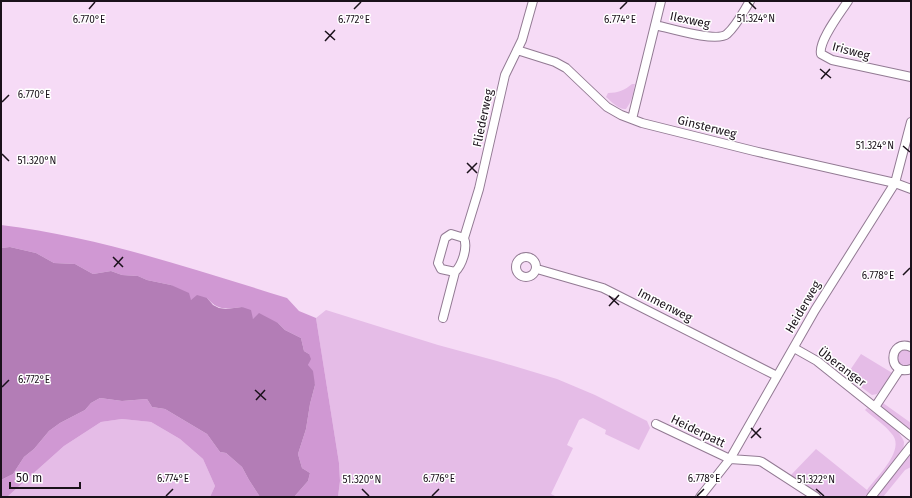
<svg xmlns="http://www.w3.org/2000/svg" width="912" height="498" font-family="'Fira Sans',sans-serif">
<style>
.green{fill:#e5bce7}
.forest{fill:#d098d3}
.water{fill:#b37db6}
.lines{fill:none;stroke-linecap:round;stroke-linejoin:round}
.minor-casing{stroke:#927a93;stroke-width:10}
.minor{stroke:#fff;stroke-width:8}
.ticks{fill:none;stroke:#1a111a;stroke-width:1.5}
.labels{text-anchor:middle;dominant-baseline:central;stroke-width:3;stroke-linejoin:round;paint-order:stroke}
.street-label{font-size:12px;fill:#1a111a;stroke:#fff}
.ticks-label{font-size:10px;text-anchor:middle;fill:#1a111a;stroke:#fff;stroke-width:3;stroke-linejoin:round;paint-order:stroke}
</style>
<rect width="100%" height="100%" fill="#f6dbf6"/>
<path class="green" d="M632 84H635C633 94 632 101 626 109 619 110 612 102 606 97L608 93C618 93 625 90 632 84Z
M326 310 438 345 497 361 557 379 595 395 647 421 650 428 639 450 605 434 606 430 583 418 579 420 567 445 573 448 551 494 557 497H338L340 481 339 463 316 318Z
M903 349 911 350V365L907 367 901 366 897 360V353Z
M861 354 894 374 877 394 872 395 846 376Z
M883 403 911 423V432L880 408Z
M867 408C877 415 901 430 904 442 904 446 903 450 901 454L868 497H820L789 477 816 449 867 490C877 476 907 449 891 433 884 424 874 418 865 410Z
M122 419 151 422 180 439 203 459 215 486 210 497H7L64 446 101 422Z
M911 455V467L905 470 883 497H874L904 460Z"/>
<path class="forest" d="M1 225C99 237 193 269 287 298L299 311 316 318 339 463 340 481 338 497H294L308 481 310 473 302 468 298 454 306 429 310 404 315 385 308 366 309 354 304 351 301 338 285 330 278 323 253 319 242 307C226 309 218 311 207 298L191 300 171 285 147 280 138 276 122 275 111 271 93 274 75 264 54 263 36 253 10 247 1 248Z
M100 398 122 401 147 399 152 407 165 409 207 434 220 452 226 453 242 467 249 480 260 497H210L215 486 203 459 180 439 151 422 122 419 101 422 64 446 7 497H1V480L13 474 24 457 34 449 49 431 60 423 85 410 91 403Z"/>
<path class="water" d="M10 247 36 253 54 263 75 264 93 274 111 271 122 275 138 276 147 280 171 285 189 293 191 300 197 295 207 298 213 305 219 308 226 309 242 307 251 310 253 319 259 313 278 323 285 330 301 338 304 351 309 354 311 359 308 365 313 371 315 385 310 404 306 429 298 454 302 468 310 473 308 481 294 497H260L249 480 242 467 226 453 220 452 207 434 165 409 152 407 147 399 122 401 100 398 91 403 85 410 60 423 49 431 34 449 24 457 13 474 1 480V248Z"/>
<g class="lines">
<defs>
<path id="minor" d="M848 1C841 12 818 41 821 54L832 60 911 77
M655 25C669 28 717 43 727 34 737 25 743 12 750 1
M517 50 555 62 566 68 607 107 621 115 642 123 754 151 895 183 911 189
M632 119 661 1
M516 267a10 10 0 1 1 20 0a10 10 0 1 1-20 0Z
M537 269 603 288 613 293 777 376
M455 272 441 269 438 263 445 238 451 234 464 238
M443 318 455 272C462 265 468 248 464 238L479 189 505 75 522 40 533 1
M911 347C888 338 887 377 911 369
M794 348 817 361 911 436
M875 407 900 369
M656 424 730 459 759 461 762 462 816 497
M700 497 730 459 815 310 895 183 911 122
M871 497 911 446"/>
</defs>
<use href="#minor" class="minor-casing"/>
<use href="#minor" class="minor"/>
</g>
<path class="ticks" d="M749 2 756 9M89 9 95 2M354 9 361 2M620 9 627 2M325 31 335 40M325 41 335 30M820 69 831 78M821 79 830 69M2 102 9 95M903 146 910 152M2 154 9 161M467 163 477 173M467 173 477 163M113 257 123 267M114 267 123 257M903 275 910 268M609 296 619 305M609 306 619 295M2 387 9 380M255 390 266 400M256 400 265 390M751 428 761 438M751 438 761 428M362 489 369 496M816 489 824 496M166 496 173 489M432 496 439 489M697 496 704 489"/>
<g class="labels">
<g class="street-label">
<text transform="translate(690 20) rotate(12)">Ilexweg</text>
<text transform="translate(851 51) rotate(15)">Irisweg</text>
<text transform="translate(483 118) rotate(-78)">Fliederweg</text>
<text transform="translate(707 127) rotate(14)">Ginsterweg</text>
<text transform="translate(665 305) rotate(27)">Immenweg</text>
<text transform="translate(803 307) rotate(-60)">Heiderweg</text>
<text transform="translate(842 367) rotate(37)">Überanger</text>
<text transform="translate(698 431) rotate(26)">Heiderpatt</text>
</g>
</g>
<g class="ticks-label">
<text x="756" y="22">51.324°N</text>
<text x="89" y="23">6.770°E</text>
<text x="354" y="23">6.772°E</text>
<text x="620" y="23">6.774°E</text>
<text x="34" y="98">6.770°E</text>
<text x="875" y="149">51.324°N</text>
<text x="37" y="164">51.320°N</text>
<text x="878" y="279">6.778°E</text>
<text x="34" y="383">6.772°E</text>
<text x="173" y="482">6.774°E</text>
<text x="439" y="482">6.776°E</text>
<text x="704" y="482">6.778°E</text>
<text x="362" y="483">51.320°N</text>
<text x="816" y="483">51.322°N</text>
</g>
<rect width="912" height="498" fill="none" stroke="#1a111a" stroke-width="4"/>
<path d="M10 482v6h70v-6" fill="none" stroke="#1a111a" stroke-width="2"/>
<text x="16" y="482" font-size="12" fill="#1a111a" stroke="#ffffff" stroke-width="3" paint-order="stroke">50 m</text>
</svg>
